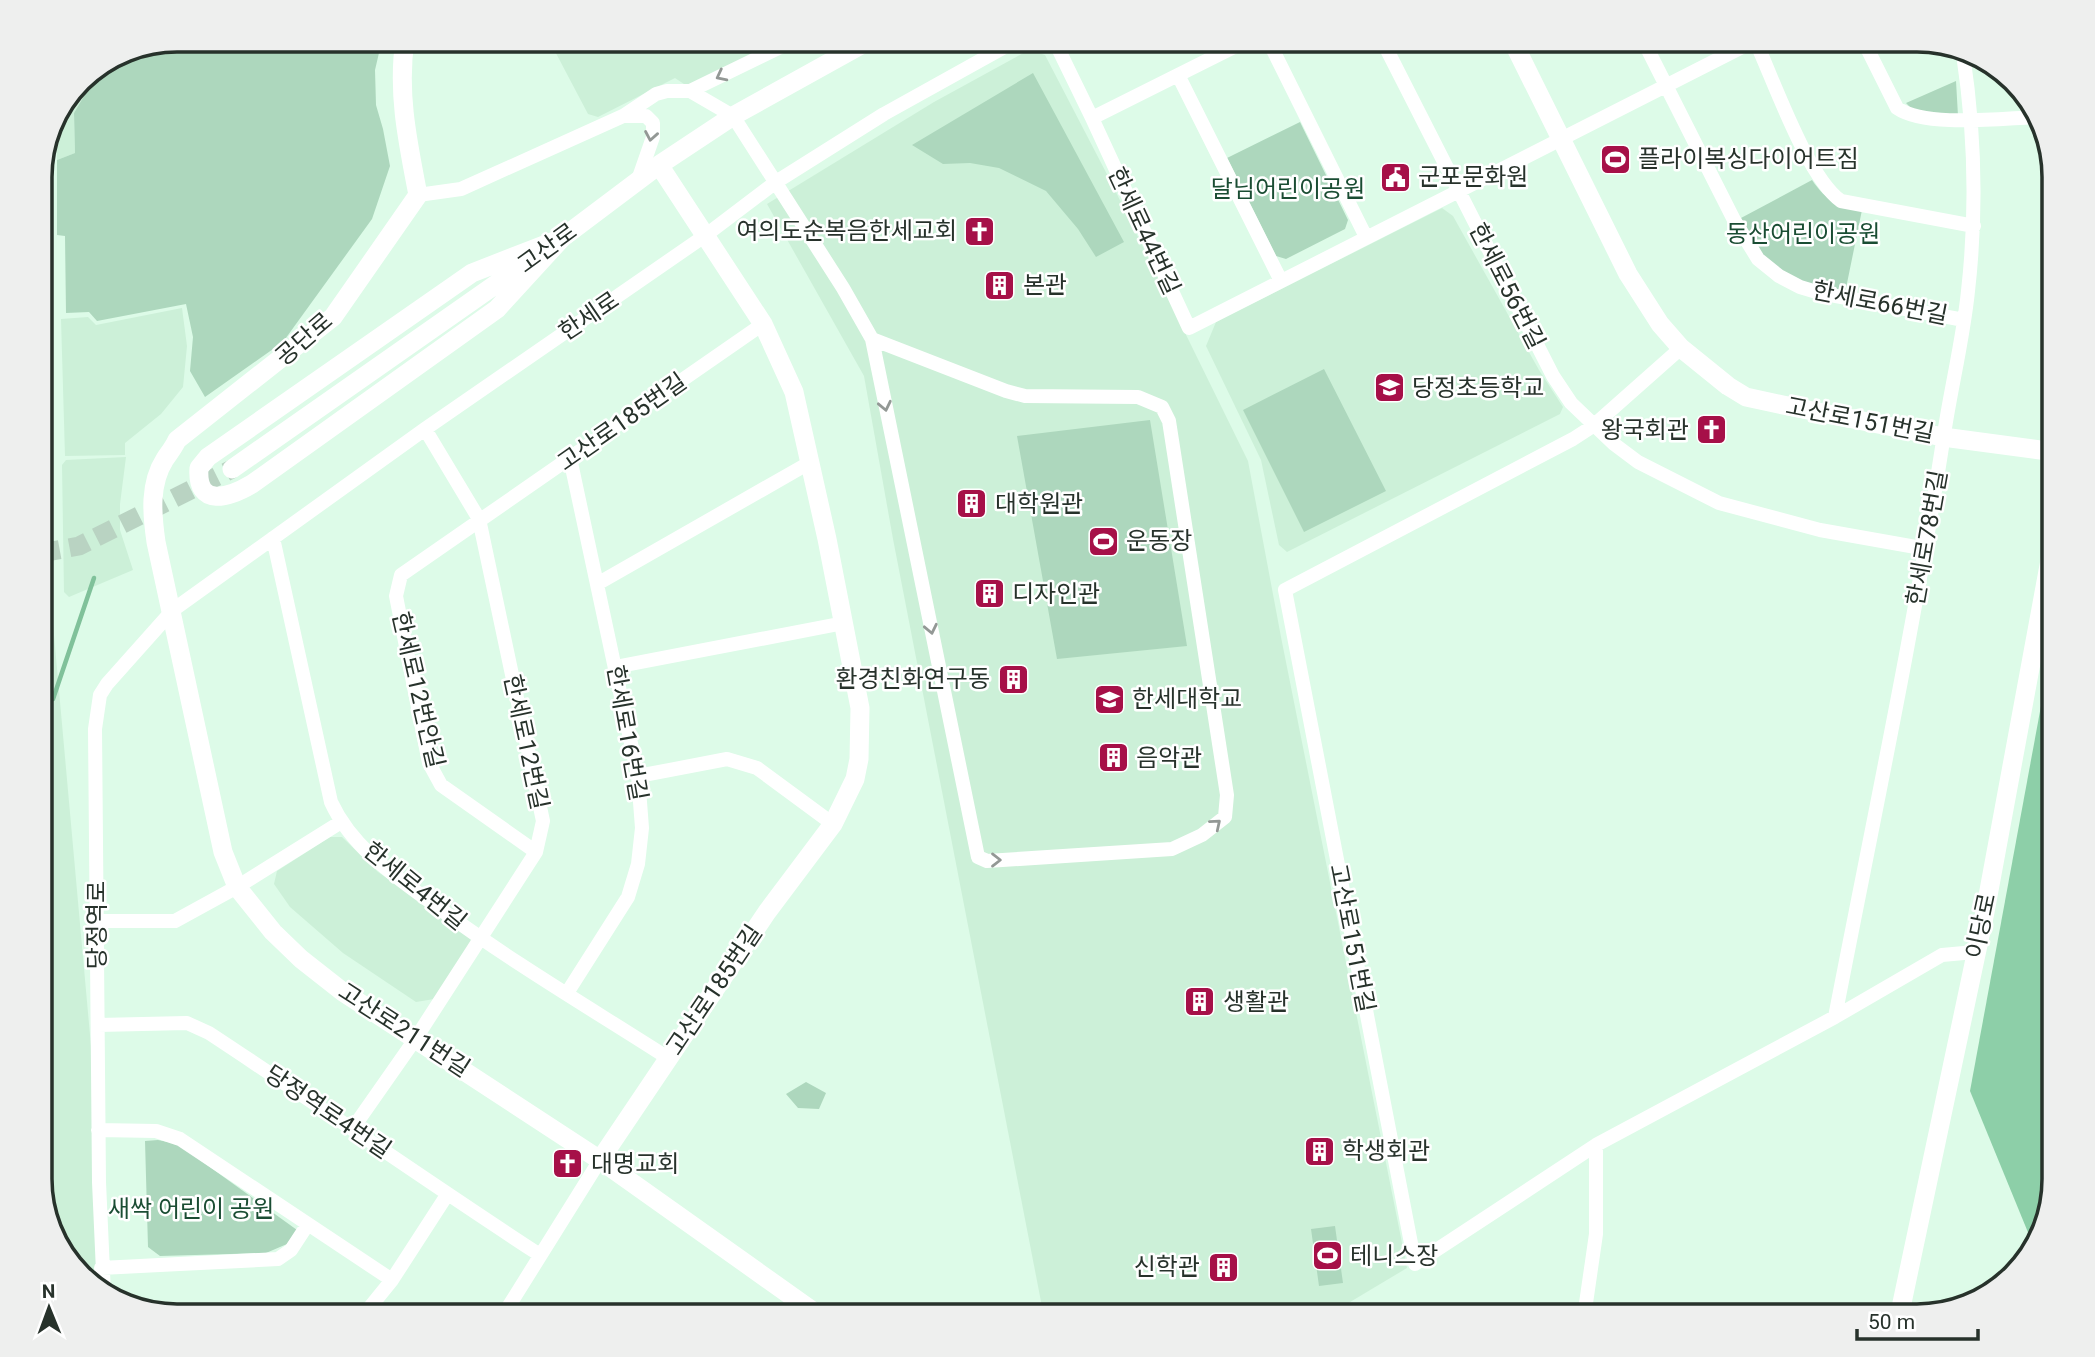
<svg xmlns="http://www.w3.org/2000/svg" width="2095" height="1357" font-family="Roboto,'Noto Sans KR',sans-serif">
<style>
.built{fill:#ccf0d8}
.green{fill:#add7bd}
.forest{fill:#8dcfa8}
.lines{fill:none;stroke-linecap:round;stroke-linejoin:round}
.stream{stroke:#80c19a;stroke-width:4.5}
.secondary-tunnel{stroke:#b9d3c2;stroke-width:19;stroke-dasharray:19 10;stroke-linecap:butt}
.street{stroke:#fff;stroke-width:14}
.secondary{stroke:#fff;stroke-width:19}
.rail-casing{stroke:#59695f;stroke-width:7}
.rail{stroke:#fff;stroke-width:4.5;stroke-dasharray:13;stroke-linecap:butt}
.oneway{stroke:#939895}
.labels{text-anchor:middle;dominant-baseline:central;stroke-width:5;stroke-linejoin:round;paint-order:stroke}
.poi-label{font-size:24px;fill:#27322b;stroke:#fff;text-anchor:start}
.park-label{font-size:24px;fill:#1a4d33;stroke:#fff}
.street-label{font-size:24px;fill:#27322b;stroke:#fff}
.rim{fill:none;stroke:#27322b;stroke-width:3.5}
</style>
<rect width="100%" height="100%" fill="#ddfbe8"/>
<path class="built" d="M549 40H785L690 88 675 78 598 117 588 114Z
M1029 50 1045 55 1111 182 1248 461 1281 637 1407 1268 1325 1317H1044L893 539 864 376 767 204 934 102Z
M101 67 74 113 75 153 57 160 56 118 81 80Z
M46 147 53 624 92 1057 97 1289 59 1248 41 1188V169Z
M1442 208 1453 216 1539 370 1563 407 1560 414 1287 552 1279 545 1261 460 1206 346 1216 322Z
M182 308 187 346 183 387 161 414 125 443V455L65 456 61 319 88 317 96 325Z
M126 457 120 504V530L133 570 69 597 64 592 62 465 66 460Z
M330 837H342L378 872 470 936 472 947 434 999 416 1002 343 953 290 907 274 884 277 871Z"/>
<path class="green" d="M178 40H382L375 70 376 105 383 129 390 166 372 219 283 342 205 397 190 371 193 337 186 304 97 321 89 312 66 313 65 236 57 235V160L75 153 74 113 101 67 125 51Z
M1033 73 1124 242 1096 257 1078 229 1046 191 999 168 970 163 943 164 912 145Z
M1956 81 1958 116 1913 110 1906 103Z
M1300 122 1348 220 1345 229 1286 259 1276 256 1227 158Z
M1812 180C1827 202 1837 204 1862 210L1845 293 1802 283 1761 256 1741 218Z
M1324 369 1386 491 1304 532 1243 410Z
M1150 420 1187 646 1057 659 1017 436Z
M806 1082 826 1093 819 1109 798 1108 786 1094Z
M158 1140 178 1144 297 1230 287 1244 266 1253 160 1256 148 1247 145 1141Z
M1335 1226 1343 1283 1319 1286 1311 1229Z"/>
<path class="forest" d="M2055 630V1180L2034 1247 1970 1091Z"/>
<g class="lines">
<path class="stream" d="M53 699 94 578"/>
<path class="secondary-tunnel" d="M41 553 79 546 232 469"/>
<path class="street" d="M1054 40 1092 118 1189 328 1756 40
M1268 40 1366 237
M1382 40 1553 376 1571 403 1614 444 1638 462 1719 503 1820 530 1927 549
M1643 40 1734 220 1758 259 1779 276 1800 287 1820 293 1964 320
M1755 40C1774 81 1807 177 1841 201L1974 226
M1863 40 1897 108C1926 128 2003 118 2039 117
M1178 75 1281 281
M690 91 733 116 843 288 872 339 978 857 987 861 1172 849 1202 835 1225 817 1227 795 1169 421 1162 407 1138 397 1025 396 1006 391 872 339
M624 116H646L653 123V137L638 180
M1092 118 1248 40
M418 195 461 189 623 116 656 94 667 91H690L795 40
M1681 348 1593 426 1573 439 1285 590 1415 1264 1596 1145 1835 1017 1942 955 1975 952
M273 538 331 802C352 848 396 877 436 906 510 961 590 1008 668 1058
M597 584 809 463
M615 667 844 623
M638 776 727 759 757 768 833 824
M536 852 441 785 429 763 396 596 401 575 763 324
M97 921H175L237 887 341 822
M567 993 628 897 638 864 642 828 638 776 570 458
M1835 1017C1872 826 1913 634 1943 441 1950 391 1963 341 1968 291 1977 211 1975 133 1963 54
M98 1025 187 1023 209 1033C320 1106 429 1183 540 1255
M353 1128 416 1038 536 852 543 821 479 519 425 429
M98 1130 156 1131 180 1139 392 1280
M101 1268 278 1259 291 1250 308 1224
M104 1294 99 1182 95 729 100 695 107 684 173 610 425 429 706 235 776 182 884 114 1017 40
M362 1317 392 1280 447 1195
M502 1317 600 1160
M1584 1317 1596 1234V1145"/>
<path class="secondary" d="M405 40C397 93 408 143 418 195L333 317 177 440C174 447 169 453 165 459 149 484 152 514 156 542L223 852 237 887 273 932 301 959 343 992 600 1160 821 1317
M1512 40 1628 274 1660 324 1681 348 1728 386 1746 397 1783 405 1943 437 2055 452
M562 238 497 309 252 484C230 497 196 509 199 468L208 457 472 273Z
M232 469 562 238 659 165 733 116 870 40
M600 1160 767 912 833 824 855 779 859 759 860 708 827 539 794 392 763 324 659 165
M1899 1317 1985 912 2055 533"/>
<defs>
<path id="rail" d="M41 467 49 1217"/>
</defs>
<use href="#rail" class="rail-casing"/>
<use href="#rail" class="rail"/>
</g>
<defs><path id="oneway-chevron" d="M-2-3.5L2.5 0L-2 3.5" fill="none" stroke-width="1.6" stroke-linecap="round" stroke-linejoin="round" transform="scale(1.75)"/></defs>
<g class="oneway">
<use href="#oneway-chevron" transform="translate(721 76) rotate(153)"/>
<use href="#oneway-chevron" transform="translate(651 136) rotate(100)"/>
<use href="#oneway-chevron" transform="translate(885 406) rotate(78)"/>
<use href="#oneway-chevron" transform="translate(931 629) rotate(78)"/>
<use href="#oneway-chevron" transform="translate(1216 824) rotate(-40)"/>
<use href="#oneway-chevron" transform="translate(996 860)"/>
</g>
<defs>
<symbol id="stadium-square" viewBox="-11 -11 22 22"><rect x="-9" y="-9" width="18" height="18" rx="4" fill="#a61048" stroke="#fff"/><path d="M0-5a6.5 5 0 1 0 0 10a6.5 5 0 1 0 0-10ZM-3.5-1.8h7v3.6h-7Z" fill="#fff"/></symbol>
<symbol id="civic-square" viewBox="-11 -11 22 22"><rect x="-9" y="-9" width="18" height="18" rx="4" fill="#a61048" stroke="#fff"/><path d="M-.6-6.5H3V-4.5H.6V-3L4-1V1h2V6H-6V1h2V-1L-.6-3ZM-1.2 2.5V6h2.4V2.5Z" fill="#fff"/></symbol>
<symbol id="church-square" viewBox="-11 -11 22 22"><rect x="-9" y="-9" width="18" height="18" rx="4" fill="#a61048" stroke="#fff"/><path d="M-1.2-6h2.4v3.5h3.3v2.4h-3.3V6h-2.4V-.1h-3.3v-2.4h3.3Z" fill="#fff"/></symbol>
<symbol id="building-square" viewBox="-11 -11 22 22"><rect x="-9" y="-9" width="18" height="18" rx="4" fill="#a61048" stroke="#fff"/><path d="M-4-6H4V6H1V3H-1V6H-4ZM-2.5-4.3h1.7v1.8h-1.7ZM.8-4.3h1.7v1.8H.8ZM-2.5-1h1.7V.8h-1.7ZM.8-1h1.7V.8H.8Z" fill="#fff"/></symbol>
<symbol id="school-square" viewBox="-11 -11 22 22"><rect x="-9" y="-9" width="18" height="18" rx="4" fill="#a61048" stroke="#fff"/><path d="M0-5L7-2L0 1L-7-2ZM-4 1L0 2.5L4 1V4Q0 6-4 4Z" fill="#fff"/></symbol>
<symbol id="university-square" viewBox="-11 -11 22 22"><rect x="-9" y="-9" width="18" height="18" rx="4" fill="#a61048" stroke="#fff"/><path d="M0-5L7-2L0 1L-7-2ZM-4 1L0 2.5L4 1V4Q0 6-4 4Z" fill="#fff"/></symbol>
</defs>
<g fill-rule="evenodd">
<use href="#stadium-square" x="1598" y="142" width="35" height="35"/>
<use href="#civic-square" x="1378" y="160" width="35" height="35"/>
<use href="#church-square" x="962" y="214" width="35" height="35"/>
<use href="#building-square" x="982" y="268" width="35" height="35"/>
<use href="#school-square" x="1372" y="370" width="35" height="35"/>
<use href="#church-square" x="1694" y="412" width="35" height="35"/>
<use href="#building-square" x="954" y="486" width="35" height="35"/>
<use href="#stadium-square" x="1086" y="524" width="35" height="35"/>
<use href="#building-square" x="972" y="576" width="35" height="35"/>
<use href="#building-square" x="996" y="662" width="35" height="35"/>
<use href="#university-square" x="1092" y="682" width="35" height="35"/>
<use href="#building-square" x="1096" y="740" width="35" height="35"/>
<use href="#building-square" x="1182" y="984" width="35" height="35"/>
<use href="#building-square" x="1302" y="1134" width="35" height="35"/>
<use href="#church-square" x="550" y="1146" width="35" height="35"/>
<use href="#stadium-square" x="1310" y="1238" width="35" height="35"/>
<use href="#building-square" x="1206" y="1250" width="35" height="35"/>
</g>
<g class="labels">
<g class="poi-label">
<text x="1638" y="159">플라이복싱다이어트짐</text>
<text x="1418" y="177">군포문화원</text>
<text x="957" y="231" text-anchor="end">여의도순복음한세교회</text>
<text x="1023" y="285">본관</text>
<text x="1412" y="388">당정초등학교</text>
<text x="1689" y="430" text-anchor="end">왕국회관</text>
<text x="995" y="504">대학원관</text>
<text x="1126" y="541">운동장</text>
<text x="1012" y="594">디자인관</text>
<text x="990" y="679" text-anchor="end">환경친화연구동</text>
<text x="1132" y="699">한세대학교</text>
<text x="1136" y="758">음악관</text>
<text x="1223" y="1002">생활관</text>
<text x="1342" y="1151">학생회관</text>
<text x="591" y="1164">대명교회</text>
<text x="1350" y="1256">테니스장</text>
<text x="1200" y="1267" text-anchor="end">신학관</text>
</g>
<g class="park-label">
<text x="1288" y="189">달님어린이공원</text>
<text x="1803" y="234">동산어린이공원</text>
<text x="191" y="1209">새싹 어린이 공원</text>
</g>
<g class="street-label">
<text transform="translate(1144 231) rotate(65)">한세로44번길</text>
<text transform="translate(547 248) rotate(-36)">고산로</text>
<text transform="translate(1507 286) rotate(63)">한세로56번길</text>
<text transform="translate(1880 303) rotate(11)">한세로66번길</text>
<text transform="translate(589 316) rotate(-34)">한세로</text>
<text transform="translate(304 339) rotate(-41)">공단로</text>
<text transform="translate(1860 420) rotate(11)">고산로151번길</text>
<text transform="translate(622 422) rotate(-35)">고산로185번길</text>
<text transform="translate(1927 538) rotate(-80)">한세로78번길</text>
<text transform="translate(418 690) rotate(77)">한세로12번안길</text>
<text transform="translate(627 733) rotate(80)">한세로16번길</text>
<text transform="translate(526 742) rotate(78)">한세로12번길</text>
<text transform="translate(415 886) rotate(39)">한세로4번길</text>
<text transform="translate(97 925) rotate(-90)">당정역로</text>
<text transform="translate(1981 926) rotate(-78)">이당로</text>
<text transform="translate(1352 938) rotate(79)">고산로151번길</text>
<text transform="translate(714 990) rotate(-56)">고산로185번길</text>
<text transform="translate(404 1030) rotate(33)">고산로211번길</text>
<text transform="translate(328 1112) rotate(34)">당정역로4번길</text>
</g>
</g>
<path d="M0 0H2095V1357H0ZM177 52H1917A125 125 0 0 1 2042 177V1179A125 125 0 0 1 1917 1304H177A125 125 0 0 1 52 1179V177A125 125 0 0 1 177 52Z" fill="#eeefee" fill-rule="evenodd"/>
<path class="rim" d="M177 52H1917A125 125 0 0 1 2042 177V1179A125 125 0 0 1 1917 1304H177A125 125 0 0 1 52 1179V177A125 125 0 0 1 177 52Z"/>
<g transform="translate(49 1308) rotate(359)" stroke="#ffffff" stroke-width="5" paint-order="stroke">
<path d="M0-5L12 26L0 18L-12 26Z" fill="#27322b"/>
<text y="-10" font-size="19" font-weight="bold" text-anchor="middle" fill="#27322b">N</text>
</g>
<path d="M1857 1329v10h121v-10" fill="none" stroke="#27322b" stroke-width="3.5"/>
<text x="1868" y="1329" font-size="21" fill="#27322b" stroke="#ffffff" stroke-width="5" paint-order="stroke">50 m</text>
</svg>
